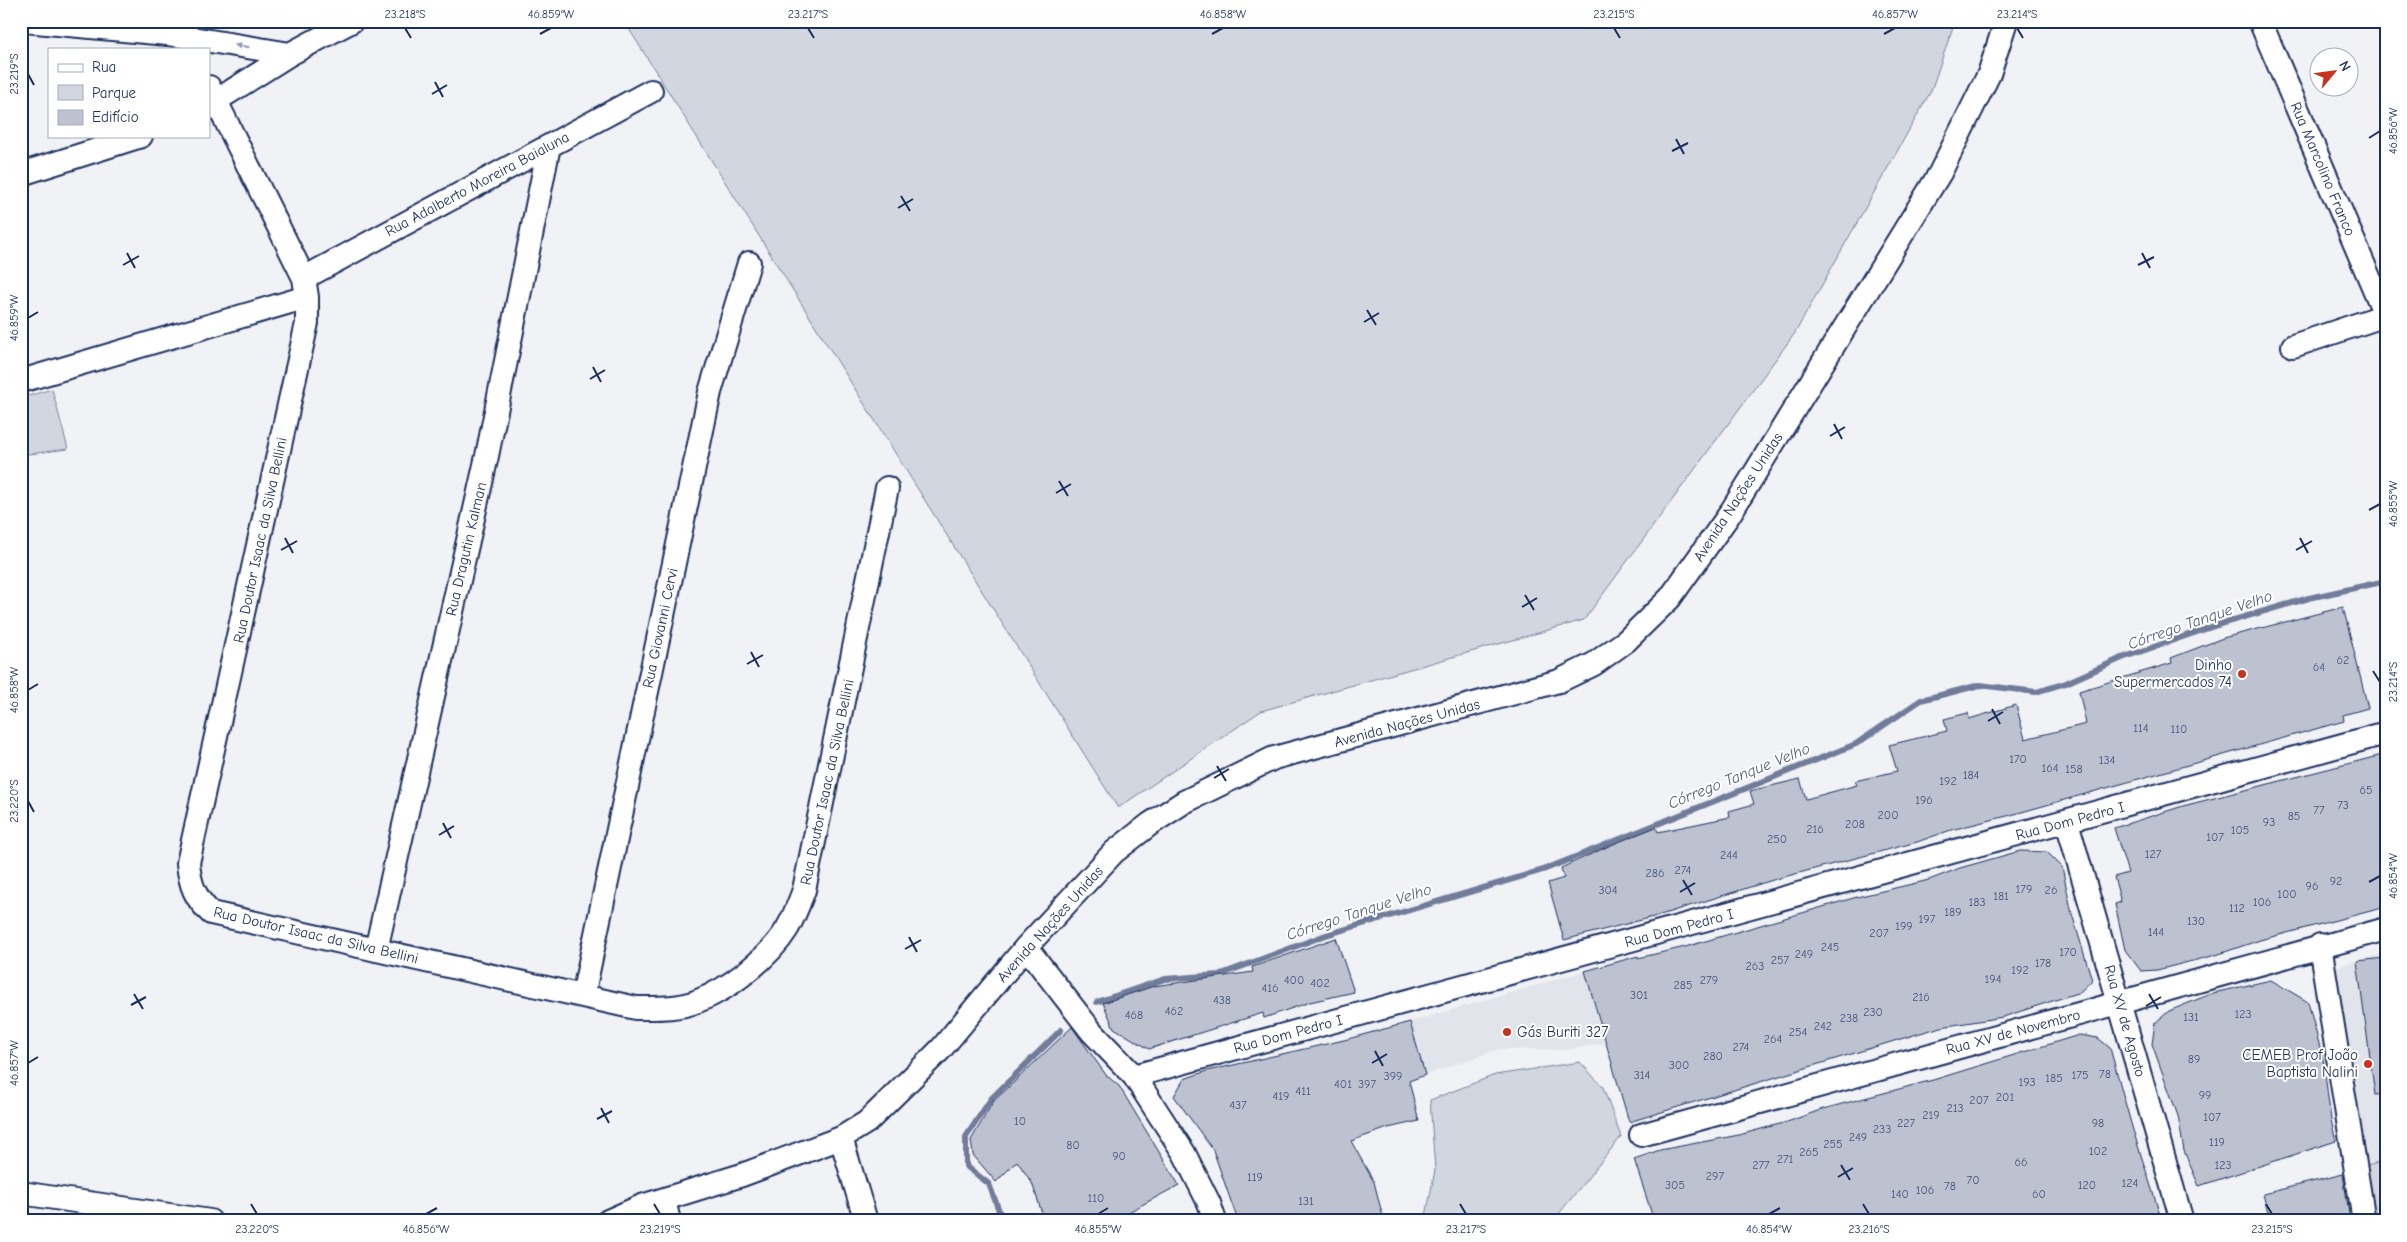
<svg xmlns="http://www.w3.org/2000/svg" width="2407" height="1242" font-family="'Comic Neue',sans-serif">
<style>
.built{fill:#e1e4ea}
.green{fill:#d2d6df;stroke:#76829e}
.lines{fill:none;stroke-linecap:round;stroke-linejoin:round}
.stream{stroke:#707c9a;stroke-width:6}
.building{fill:#bcc2d0;stroke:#1b2f5e}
.minor-casing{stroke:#1b2f5e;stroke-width:26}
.minor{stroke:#fff;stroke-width:22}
.oneway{fill:#8d97ae}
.ticks{fill:none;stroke:#1b2f5e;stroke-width:2}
.poi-dot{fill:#c8321e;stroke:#fff;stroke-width:2}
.labels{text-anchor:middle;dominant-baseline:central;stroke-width:4;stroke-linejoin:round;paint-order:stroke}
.number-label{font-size:12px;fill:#43547a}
.street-label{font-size:15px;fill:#1b2f5e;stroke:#fff}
.poi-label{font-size:15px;fill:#1b2f5e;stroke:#fff;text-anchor:end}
.water-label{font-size:16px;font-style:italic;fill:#4c5c81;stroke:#fff}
.neatline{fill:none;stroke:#1b2f5e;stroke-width:2}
.ticks-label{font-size:12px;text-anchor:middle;fill:#1b2f5e}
</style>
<rect width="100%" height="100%" fill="#f1f2f5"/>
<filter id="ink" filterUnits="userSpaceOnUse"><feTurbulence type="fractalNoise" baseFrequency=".02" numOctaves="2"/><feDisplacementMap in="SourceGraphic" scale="10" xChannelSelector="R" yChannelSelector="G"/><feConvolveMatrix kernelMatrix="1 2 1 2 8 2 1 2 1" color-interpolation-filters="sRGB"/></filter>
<g filter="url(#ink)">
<path class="built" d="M2386 953V1161L2367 1166 2335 967Z
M1585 971 1604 1043 1565 1050 1499 1049 1425 1075 1410 1022Z"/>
<path class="green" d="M624 21H1955L1931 91 1795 333 1584 620 1261 711 1118 808Z
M52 389 68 449 21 455V398Z
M1580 1062 1603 1087 1621 1137 1553 1221H1425L1435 1170 1430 1100 1495 1075Z
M2386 1161V1221H2375L2367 1166Z"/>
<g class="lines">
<path class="stream" d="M1097 1002 1165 979 1219 975 1326 935 1543 870 1856 744 1921 700 1980 685 2036 692 2066 683 2122 658 2217 625 2309 598 2386 581
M998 1221 1001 1216 989 1184 966 1166V1137L991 1099 1061 1030"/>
</g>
<path class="building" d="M2343 607 2368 708 2343 715 2344 721 2011 815 1951 830 1917 842 1776 879 1657 916 1564 940 1548 883 1564 878 1561 868 1611 845 1656 827 1658 832 1730 817 1729 811 1754 804 1750 791 1800 779 1806 799 1857 785 1855 781 1897 771 1889 745 1947 731 1944 719 1968 713 1969 719 2016 705 2025 739 2086 724 2079 691 2172 663 2171 658 2223 638Z
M2386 754V907L2260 940 2216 955 2157 970 2141 971 2125 950 2115 904 2121 902 2114 877 2128 873 2114 828 2183 806Z
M2020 851 2047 852 2062 867 2072 914 2092 980 2080 992 2003 1017 1941 1027 1917 1034 1629 1122 1585 971 1638 956V958L1685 947 1857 897 1929 880 1960 868Z
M1336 938 1354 992 1310 1002 1264 1018 1263 1013 1149 1049 1114 1028 1103 1003 1154 986 1253 972 1252 967Z
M2386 958V1094L2375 1095 2357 961Z
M2271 980 2308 1002 2323 1059 2331 1120 2336 1141 2199 1186 2184 1151 2178 1116 2152 1044 2155 1023 2169 1011 2213 993Z
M1410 1022 1425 1075 1409 1081 1419 1121 1388 1128 1351 1141 1374 1182 1384 1221H1238L1213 1150 1174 1096 1184 1079 1207 1071 1344 1040Z
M1072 1027 1106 1075 1119 1086 1179 1185 1112 1221H1047L1041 1210 1032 1183 1017 1161 996 1182 973 1155 971 1140 993 1102Z
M2079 1035 2098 1038 2110 1048 2132 1127 2162 1221H1654L1634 1159 1660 1150 1739 1135 1787 1122 1823 1109 1933 1080Z
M2343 1174 2350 1221H2270L2263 1194Z"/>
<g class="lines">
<defs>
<path id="minor" d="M25 21 167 34 290 54
M2260 21 2386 317
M209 87 304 278 307 297V323L188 863C190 885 195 898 211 913L636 1008C657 1008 678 1009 698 1001 729 989 769 958 787 929 794 917 799 903 804 890L887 488
M209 105 290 54 352 21
M21 174 141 136
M304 278 651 91
M2293 346 2386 315
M21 381 307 297
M2067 822 2182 1221
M2320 945 2364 1221
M1026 947 1092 1032 1134 1076 1184 1153 1209 1203 1215 1221
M376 950 487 456 549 146
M583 996 710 392 749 263
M1134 1076 2386 733
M1641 1135 2386 929
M841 1138 866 1221
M21 1193 210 1221
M664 1200 669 1221
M608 1221 642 1206 742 1175 841 1138 867 1122 941 1049 1026 947 1114 852 1150 824 1184 802 1274 758 1559 681 1594 664 1626 641 1670 598 1729 515 1940 173 1989 74 2006 21"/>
</defs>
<use href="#minor" class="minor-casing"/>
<use href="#minor" class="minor"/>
</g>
<defs><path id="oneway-solid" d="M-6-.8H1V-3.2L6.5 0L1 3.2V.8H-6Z" transform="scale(1.25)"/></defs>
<use class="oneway" href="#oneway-solid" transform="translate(242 46) rotate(-171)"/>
</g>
<path class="ticks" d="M405 28 411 38M808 28 814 38M1614 28 1620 38M2017 28 2023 38M540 34 551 28M1212 34 1223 28M1884 34 1895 28M28 74 34 85M435 82 443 97M432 94 447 85M2369 138 2380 131M1676 139 1684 154M1672 151 1688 143M901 196 910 211M898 208 913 199M127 253 135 268M2142 253 2150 268M123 265 139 256M2138 265 2154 257M1367 310 1376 325M28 318 38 312M1364 322 1379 313M593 367 601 382M590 379 605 370M1834 424 1842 439M1830 436 1845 427M1059 481 1068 496M1056 493 1071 484M2369 510 2380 504M285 538 293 553M2300 538 2308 553M281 550 297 541M2296 550 2312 541M1525 595 1534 610M1522 607 1537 598M751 652 759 667M747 664 763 655M2373 671 2380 682M28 690 38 684M1992 709 2000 724M1988 721 2003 712M1217 766 1226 781M1214 778 1229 769M28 801 34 812M443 823 451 838M439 835 454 826M1683 880 1692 895M2369 882 2380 876M1680 892 1695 883M909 937 917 952M905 949 921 940M134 994 143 1009M2149 994 2158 1009M131 1005 146 997M2146 1006 2161 997M1375 1051 1383 1066M28 1063 38 1057M1372 1063 1387 1054M601 1108 609 1123M597 1119 612 1111M1841 1165 1850 1180M1838 1177 1853 1168M251 1204 257 1214M654 1204 660 1214M1460 1204 1466 1214M1863 1204 1869 1214M2266 1204 2272 1214M426 1214 437 1208M1098 1214 1108 1208M1769 1214 1780 1208"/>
<g class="poi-dot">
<circle cx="2242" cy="674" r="5"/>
<circle cx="1507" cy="1032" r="5"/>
<circle cx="2368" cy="1064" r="5"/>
</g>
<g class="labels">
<g class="number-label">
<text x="2343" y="660">62</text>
<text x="2319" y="667">64</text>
<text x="2141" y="728">114</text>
<text x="2179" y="729">110</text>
<text x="2018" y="759">170</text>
<text x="2107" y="760">134</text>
<text x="2050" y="768">164</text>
<text x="2074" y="769">158</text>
<text x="1971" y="775">184</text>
<text x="1948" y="781">192</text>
<text x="2366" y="790">65</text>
<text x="1924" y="800">196</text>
<text x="2343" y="805">73</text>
<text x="2319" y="810">77</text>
<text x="1888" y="815">200</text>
<text x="2294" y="816">85</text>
<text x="2269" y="822">93</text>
<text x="1855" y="824">208</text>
<text x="1815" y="829">216</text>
<text x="2240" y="830">105</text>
<text x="2215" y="837">107</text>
<text x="1777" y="839">250</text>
<text x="2153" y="854">127</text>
<text x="1729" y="855">244</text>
<text x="1683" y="870">274</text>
<text x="1655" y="873">286</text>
<text x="2336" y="881">92</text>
<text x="2312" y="886">96</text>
<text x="2024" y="889">179</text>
<text x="1608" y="890">304</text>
<text x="2051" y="890">26</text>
<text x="2287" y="894">100</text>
<text x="2001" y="896">181</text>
<text x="1977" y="902">183</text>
<text x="2262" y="902">106</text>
<text x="2237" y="908">112</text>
<text x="1953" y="912">189</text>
<text x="1927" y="919">197</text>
<text x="2196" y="921">130</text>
<text x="1904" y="926">199</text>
<text x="2156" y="932">144</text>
<text x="1879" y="933">207</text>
<text x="1830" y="947">245</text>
<text x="2068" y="952">170</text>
<text x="1804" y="954">249</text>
<text x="1780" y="960">257</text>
<text x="2043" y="963">178</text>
<text x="1755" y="966">263</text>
<text x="2020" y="970">192</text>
<text x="1993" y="979">194</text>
<text x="1294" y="980">400</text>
<text x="1709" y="980">279</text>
<text x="1320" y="983">402</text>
<text x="1683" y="985">285</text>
<text x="1270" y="988">416</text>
<text x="1639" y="995">301</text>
<text x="1921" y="997">216</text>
<text x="1222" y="1000">438</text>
<text x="1174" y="1011">462</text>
<text x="1873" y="1012">230</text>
<text x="2243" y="1014">123</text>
<text x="1134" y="1015">468</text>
<text x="2191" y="1017">131</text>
<text x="1849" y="1018">238</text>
<text x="1823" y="1026">242</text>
<text x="1798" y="1032">254</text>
<text x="1773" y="1039">264</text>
<text x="1741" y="1047">274</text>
<text x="1713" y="1056">280</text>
<text x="2194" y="1059">89</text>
<text x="1679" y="1065">300</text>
<text x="2105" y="1074">78</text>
<text x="1642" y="1075">314</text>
<text x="2080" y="1075">175</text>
<text x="1393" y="1076">399</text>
<text x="2054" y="1078">185</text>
<text x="2027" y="1082">193</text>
<text x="1343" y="1084">401</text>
<text x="1367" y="1084">397</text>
<text x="1303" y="1091">411</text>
<text x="2205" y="1095">99</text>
<text x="1281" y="1096">419</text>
<text x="2005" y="1097">201</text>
<text x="1979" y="1100">207</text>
<text x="1238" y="1105">437</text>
<text x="1955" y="1108">213</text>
<text x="1931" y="1115">219</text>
<text x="2212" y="1117">107</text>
<text x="1020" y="1121">10</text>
<text x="1906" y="1123">227</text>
<text x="2098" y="1123">98</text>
<text x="1882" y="1129">233</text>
<text x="1858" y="1137">249</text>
<text x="2217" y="1142">119</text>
<text x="1833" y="1144">255</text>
<text x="1073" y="1145">80</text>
<text x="2098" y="1151">102</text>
<text x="1809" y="1152">265</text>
<text x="1119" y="1156">90</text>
<text x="1785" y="1159">271</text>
<text x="2021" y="1162">66</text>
<text x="1761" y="1165">277</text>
<text x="2223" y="1165">123</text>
<text x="1715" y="1176">297</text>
<text x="1255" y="1177">119</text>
<text x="1973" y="1180">70</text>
<text x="2130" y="1183">124</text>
<text x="1675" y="1185">305</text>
<text x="2087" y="1185">120</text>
<text x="1950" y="1186">78</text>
<text x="1925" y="1190">106</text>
<text x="1900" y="1194">140</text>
<text x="2039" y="1194">60</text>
<text x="1096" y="1198">110</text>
<text x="1306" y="1201">131</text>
</g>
<g class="street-label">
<text transform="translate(2323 169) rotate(67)">Rua Marcolino Franco</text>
<text transform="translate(477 184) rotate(-28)">Rua Adalberto Moreira Baialuna</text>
<text transform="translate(1738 497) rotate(-57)">Avenida Nações Unidas</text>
<text transform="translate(260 540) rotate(-78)">Rua Doutor Isaac da Silva Bellini</text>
<text transform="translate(466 549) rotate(-77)">Rua Dragutin Kalman</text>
<text transform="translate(660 628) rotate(-78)">Rua Giovanni Cervi</text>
<text transform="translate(1407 723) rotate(-15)">Avenida Nações Unidas</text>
<text transform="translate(827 782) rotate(-78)">Rua Doutor Isaac da Silva Bellini</text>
<text transform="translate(2070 821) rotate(-15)">Rua Dom Pedro I</text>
<text transform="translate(1050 924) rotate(-48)">Avenida Nações Unidas</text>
<text transform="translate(1679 928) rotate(-15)">Rua Dom Pedro I</text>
<text transform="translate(316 935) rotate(13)">Rua Doutor Isaac da Silva Bellini</text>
<text transform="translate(2125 1021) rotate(74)">Rua XV de Agosto</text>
<text transform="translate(2013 1032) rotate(-15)">Rua XV de Novembro</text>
<text transform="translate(1288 1034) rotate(-15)">Rua Dom Pedro I</text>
</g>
<g class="poi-label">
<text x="2232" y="665">Dinho<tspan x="2232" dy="17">Supermercados 74</tspan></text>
<text x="1517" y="1032" text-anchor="start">Gás Buriti 327</text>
<text x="2358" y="1055">CEMEB Prof João<tspan x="2358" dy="17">Baptista Nalini</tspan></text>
</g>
<g class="water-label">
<text transform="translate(2200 620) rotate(-19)">Córrego Tanque Velho</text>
<text transform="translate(1739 776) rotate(-22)">Córrego Tanque Velho</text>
<text transform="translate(1359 912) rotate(-18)">Córrego Tanque Velho</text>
</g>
</g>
<rect width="2407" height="1242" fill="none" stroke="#fff" stroke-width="55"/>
<rect x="48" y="48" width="162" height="90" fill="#ffffff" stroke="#a4acbf"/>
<rect x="58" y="64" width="25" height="8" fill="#ffffff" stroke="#a4acbf"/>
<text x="92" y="72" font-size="15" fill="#1b2f5e">Rua</text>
<rect x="58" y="85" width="25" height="15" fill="#d2d6df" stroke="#a4acbf"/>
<text x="92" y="98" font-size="15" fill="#1b2f5e">Parque</text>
<rect x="58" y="110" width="25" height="15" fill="#bcc2d0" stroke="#a4acbf"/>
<text x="92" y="122" font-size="15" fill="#1b2f5e">Edifício</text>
<g transform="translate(2334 72) rotate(61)"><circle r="24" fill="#ffffff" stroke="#a4acbf"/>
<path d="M0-4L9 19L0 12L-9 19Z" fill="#c8321e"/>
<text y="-8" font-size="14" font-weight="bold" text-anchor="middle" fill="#1b2f5e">N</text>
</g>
<rect x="28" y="28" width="2352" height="1186" class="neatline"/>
<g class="ticks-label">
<text x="405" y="18">23.218°S</text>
<text x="551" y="18">46.859°W</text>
<text x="808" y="18">23.217°S</text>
<text x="1223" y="18">46.858°W</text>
<text x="1614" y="18">23.215°S</text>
<text x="1895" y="18">46.857°W</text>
<text x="2017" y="18">23.214°S</text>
<text transform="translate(14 74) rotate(-90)" y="4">23.219°S</text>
<text transform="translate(2393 131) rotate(-90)" y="4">46.856°W</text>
<text transform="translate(14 318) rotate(-90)" y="4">46.859°W</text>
<text transform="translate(2393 504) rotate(-90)" y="4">46.855°W</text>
<text transform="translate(2393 682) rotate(-90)" y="4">23.214°S</text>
<text transform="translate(14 690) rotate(-90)" y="4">46.858°W</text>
<text transform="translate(14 801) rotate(-90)" y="4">23.220°S</text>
<text transform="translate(2393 876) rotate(-90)" y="4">46.854°W</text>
<text transform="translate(14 1063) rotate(-90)" y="4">46.857°W</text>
<text x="257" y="1233">23.220°S</text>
<text x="426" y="1233">46.856°W</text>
<text x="660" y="1233">23.219°S</text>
<text x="1098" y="1233">46.855°W</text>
<text x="1466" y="1233">23.217°S</text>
<text x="1769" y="1233">46.854°W</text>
<text x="1869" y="1233">23.216°S</text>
<text x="2272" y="1233">23.215°S</text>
</g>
</svg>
